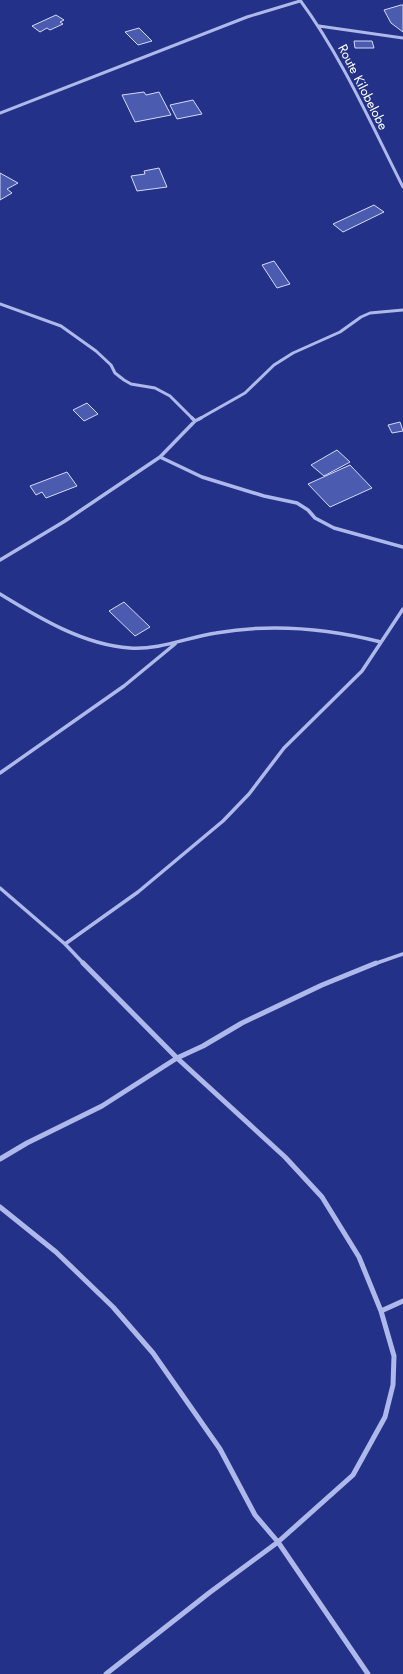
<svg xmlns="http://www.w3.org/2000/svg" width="403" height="1674" font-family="Jost,sans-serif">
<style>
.building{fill:#4b5bb0;stroke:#d3d9f7}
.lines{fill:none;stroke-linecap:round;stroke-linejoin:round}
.minor-far2{stroke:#afb8ea;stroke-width:3}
.minor-far1{stroke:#afb8ea;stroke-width:3.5}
.minor{stroke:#afb8ea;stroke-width:5}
.labels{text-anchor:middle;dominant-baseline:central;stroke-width:3.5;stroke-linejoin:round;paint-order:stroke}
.far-street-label{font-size:13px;fill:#fff;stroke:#233288}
</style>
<rect width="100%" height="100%" fill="#233288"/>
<path class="building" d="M401 5H403V32L391 23 384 10Z
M56 15 64 20 60 22 63 24 50 30 47 28 40 32 32 26Z
M139 28 152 41 138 45 125 32Z
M354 41H372L374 48H355Z
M144 92 146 95 159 92 171 115 135 122 122 95Z
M193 100 202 114 177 119 170 105Z
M159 168 167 187 137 191 131 176 145 174 144 171Z
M0 173 18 183 7 189 12 193 0 200Z
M374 205 384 212 343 232 333 224Z
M274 261 290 284 277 288 262 265Z
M87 403 98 414 84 421 73 410Z
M400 422 403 431 392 433 388 425Z
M337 450 350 462 324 476 311 465Z
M350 465 372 488 330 507 308 484Z
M67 472 77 486 46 498 42 492 36 495 30 486Z
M124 602 150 627 135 636 109 611Z"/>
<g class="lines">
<path class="minor-far2" d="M300 0C342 57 371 124 403 187
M319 26 403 38
M0 113 247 17 300 1
M0 304 61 326 96 351 111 365 115 373 124 380 131 384 155 388 170 396 193 419
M199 419 245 393 274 365 293 353 340 332 361 317 370 313 403 310"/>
<path class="minor-far1" d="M192 418 195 421
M160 457 202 477 264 496 297 503 308 510 315 518 334 528 403 547
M0 560 65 521 160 457 195 421 201 418
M0 594C39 618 84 645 130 648 160 650 188 637 216 633 273 623 326 628 381 642
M0 773 124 686 175 644
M0 888 65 944 84 964
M65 944 138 892 223 821 249 794 284 748 362 671 403 609
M374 964 403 954"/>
<path class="minor" d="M83 963 177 1058 285 1157 322 1197 359 1257 381 1311 394 1356 393 1385 385 1417 353 1475 278 1542 209 1593 106 1674
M0 1159 27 1143 102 1106 177 1058 203 1046 242 1023 322 985 376 963
M0 1207 56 1252 113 1307 153 1353 220 1449 255 1515 278 1542 368 1674
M381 1311 403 1301"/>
</g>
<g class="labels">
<g class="far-street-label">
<text transform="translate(363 87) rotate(63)">Route Kilobelobe</text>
</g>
</g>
</svg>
